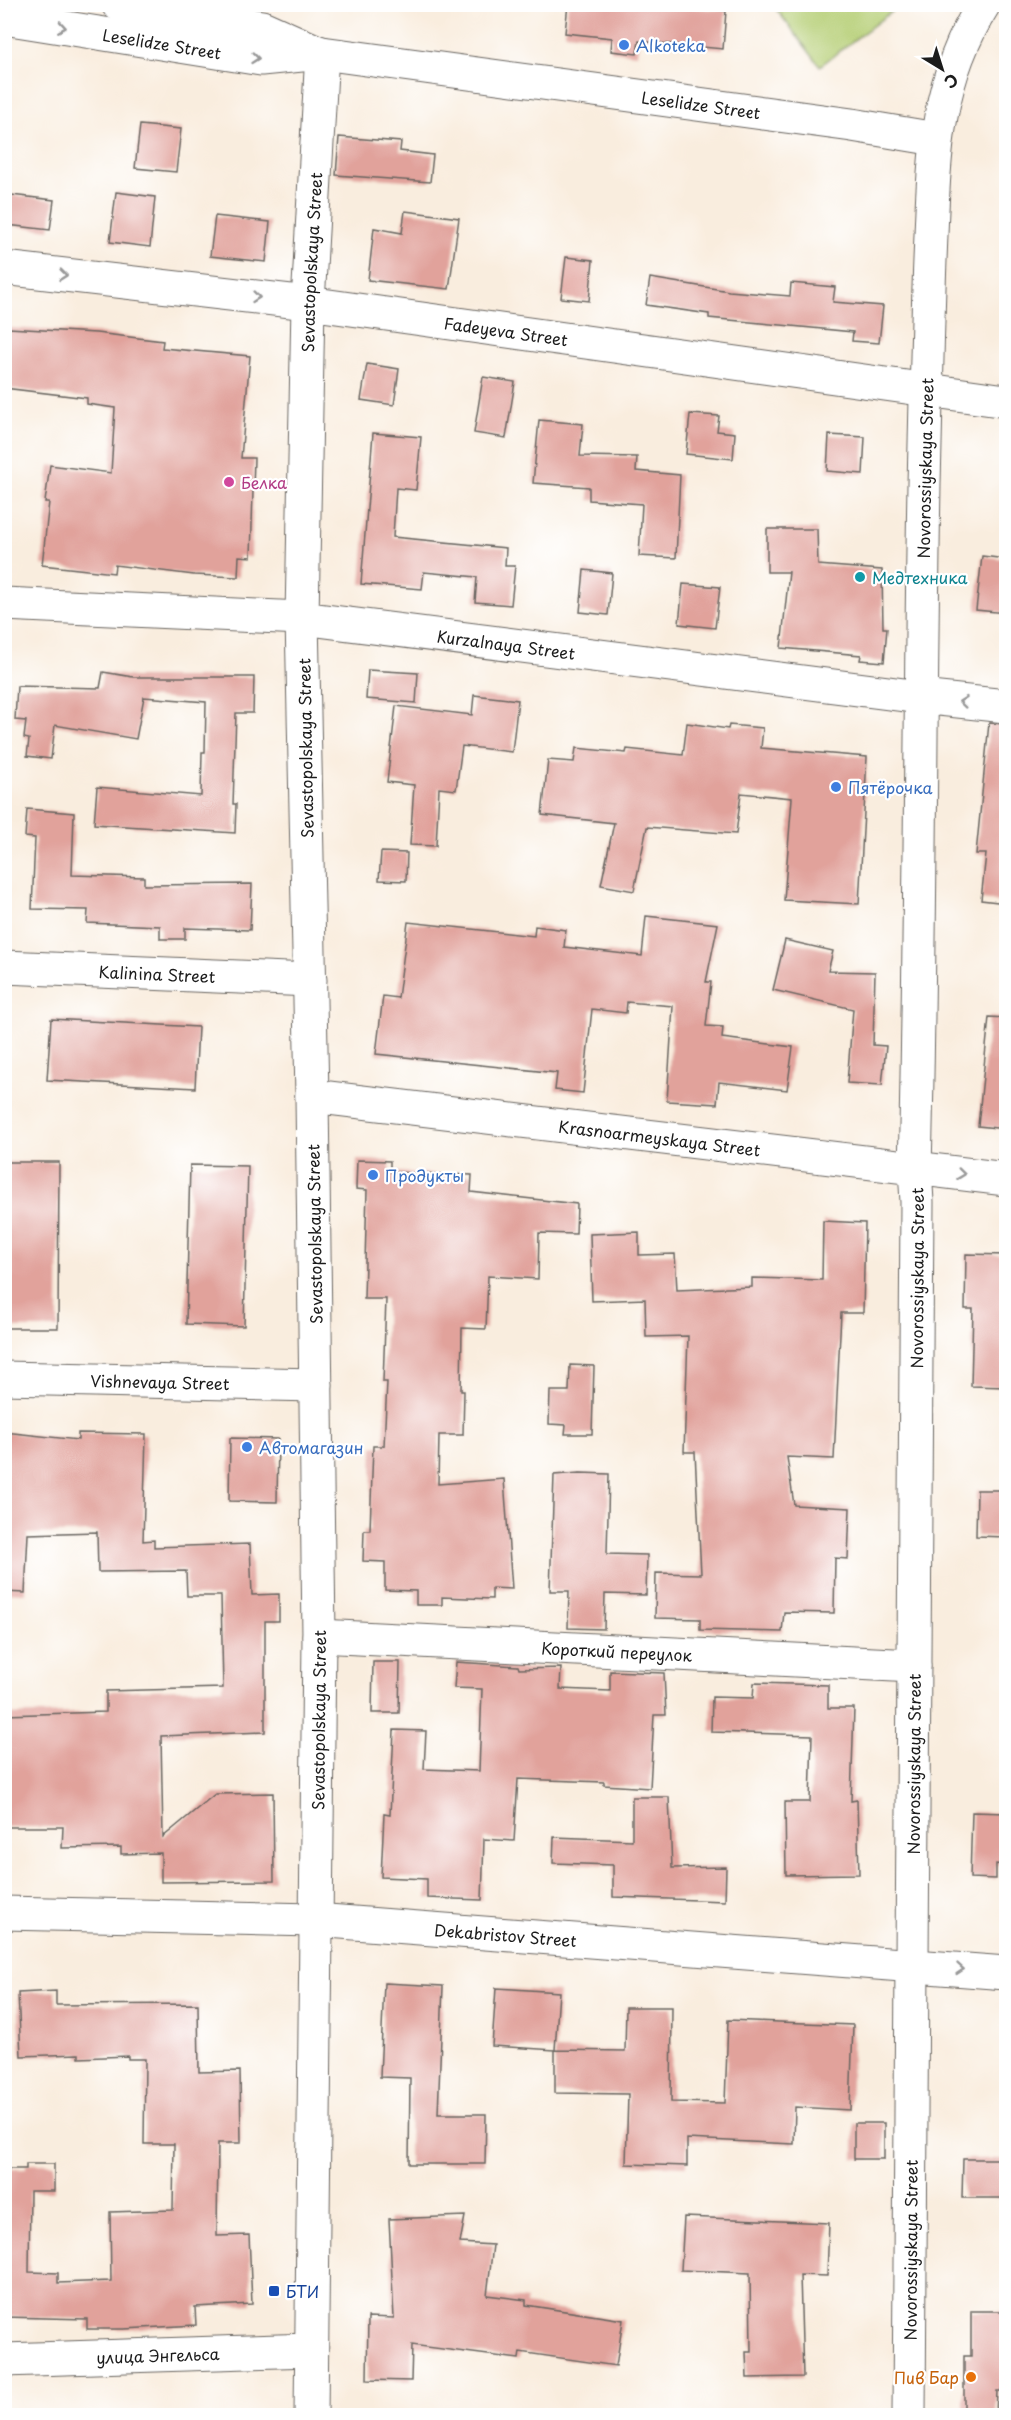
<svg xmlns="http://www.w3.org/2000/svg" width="1011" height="2420" font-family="'Playpen Sans',sans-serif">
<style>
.green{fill:#b4cd72;stroke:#687447;stroke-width:1.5}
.building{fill:#e1a29b}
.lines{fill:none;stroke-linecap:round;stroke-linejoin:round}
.minor-casing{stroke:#696560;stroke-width:35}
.tertiary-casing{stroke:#696560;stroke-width:35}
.minor{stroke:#fff;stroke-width:33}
.tertiary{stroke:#fff;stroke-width:33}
.oneway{stroke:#999}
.shop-dot{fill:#3f7fe0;stroke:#fff;stroke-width:2}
.hotel-dot{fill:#d1479c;stroke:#fff;stroke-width:2}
.culture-dot{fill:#0f9aa8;stroke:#fff;stroke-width:2}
.transit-dot{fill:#1a4fb4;stroke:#fff;stroke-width:2}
.food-dot{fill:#e8710a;stroke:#fff;stroke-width:2}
.labels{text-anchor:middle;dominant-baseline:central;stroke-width:4.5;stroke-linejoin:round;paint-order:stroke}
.street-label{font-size:16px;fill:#1c1c1c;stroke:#fff}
.shop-label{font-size:16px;fill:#366cbe;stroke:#fff;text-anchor:start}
.hotel-label{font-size:16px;fill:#b23c85;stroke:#fff;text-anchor:start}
.culture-label{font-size:16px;fill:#0d838f;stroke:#fff;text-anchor:start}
.transit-label{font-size:16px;fill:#164399;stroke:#fff;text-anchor:start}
.food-label{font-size:16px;fill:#c56008;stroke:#fff;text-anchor:end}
</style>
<rect width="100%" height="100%" fill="#fff"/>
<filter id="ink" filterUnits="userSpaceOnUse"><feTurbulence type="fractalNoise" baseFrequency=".0167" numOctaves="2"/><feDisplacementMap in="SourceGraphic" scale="12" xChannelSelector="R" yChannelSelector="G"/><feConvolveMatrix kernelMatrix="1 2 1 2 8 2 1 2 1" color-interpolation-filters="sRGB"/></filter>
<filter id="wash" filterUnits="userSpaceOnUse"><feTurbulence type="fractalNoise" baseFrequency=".008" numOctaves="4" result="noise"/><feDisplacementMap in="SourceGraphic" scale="24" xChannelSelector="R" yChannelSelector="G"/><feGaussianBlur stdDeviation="1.35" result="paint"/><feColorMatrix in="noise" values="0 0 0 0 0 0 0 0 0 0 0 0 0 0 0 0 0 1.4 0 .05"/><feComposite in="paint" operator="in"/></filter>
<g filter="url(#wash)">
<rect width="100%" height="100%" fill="#f9edde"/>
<path class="green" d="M773 5H900L820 66Z"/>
<g id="blocks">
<path class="building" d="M568 4H662L726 11 723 49 639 41 637 54 611 51 612 38 565 33Z
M140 125 181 129 176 172 135 168Z
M339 137 401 142 400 151 433 155 430 182 336 175Z
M116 192 155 197 150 247 110 242Z
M11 195 54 200 50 230 7 225Z
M405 211 459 218 449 289 368 280 374 228 402 233Z
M215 216 270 222 266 262 210 256Z
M566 257 593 260 589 301 561 298Z
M650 278 729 291 790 296 791 283 835 287 833 302 883 306 879 343 852 341 853 332 709 318V314L646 305Z
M8 328 96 333 163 341 162 348 250 356 241 458H254L251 557 239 556 238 577 194 575 115 565 114 573 42 565 49 502H45L50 465 111 473 115 408 87 404V398L4 388V350Z
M367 364 399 369 394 405 361 400Z
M483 377 515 382 506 438 474 433Z
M690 414 719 416 717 431 735 433 733 459 686 454Z
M539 420 583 424 580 456 637 457 636 471 680 475 676 558 639 556 642 504 589 500V487L533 483Z
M373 433 421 437 416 490 396 488 393 537 506 548 505 566H515L511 605 475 602 477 577 424 572 422 589 361 584Z
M829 435 865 437 863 474 827 471Z
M767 529H817L818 565 882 570 883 628H887L884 662 860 660 861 655 781 648 789 572H767Z
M982 556 1006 559V613L976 610Z
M584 570 612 573 608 615 580 612Z
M683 584 720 587 715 628 679 624Z
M368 670 418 673 416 703 366 699Z
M103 672 133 677H254L253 713H236L233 804H236L235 833 94 824 97 787 201 796 202 752H205L206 702 144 697 136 739 55 725 51 759 27 756 29 739 24 738 26 721 15 720 17 686 100 688Z
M474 695 518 700 512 752 462 746 456 790 439 788 436 846 410 845 414 785 387 782 396 706 472 715Z
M687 723 728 729 729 725 763 728 761 748 867 757 859 904 784 900 792 798 741 793 736 834 647 827 634 891 601 885 614 823 542 815 548 760 574 762 576 748 626 753 627 749 683 755Z
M989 723 1006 724V903L981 900 986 854H976Z
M27 809 74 813 72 875 144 877V885L252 884 250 930 185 928V939H160V926L87 923 88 910 32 909 35 838 25 837Z
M381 852 407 853 406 881 379 880Z
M646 916 718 924 706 982H711L706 1026 723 1027 722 1038 793 1047 787 1090 719 1082 717 1104 667 1101 673 1006 627 1002 626 1013 592 1009 583 1093 555 1090 557 1073 376 1054 383 996 398 998 408 922 534 936 535 926 566 930 564 947 642 956Z
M785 940 833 951 828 971 875 972 873 1045 886 1046 882 1085 847 1083 853 1009 773 990Z
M989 1017 1006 1018V1129L978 1126Z
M51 1019 198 1027 195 1088 47 1080Z
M357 1160 390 1161V1172L472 1175 471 1192 577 1204 576 1234 539 1233 538 1279 488 1276 486 1329 462 1328 461 1391H464L463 1435H439L438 1484 504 1479 512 1589 492 1588V1599L442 1597V1605H416V1591L385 1590V1562L363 1561 364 1530H370L373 1446H384L387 1382H383L386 1299H364L367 1190 356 1189Z
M4 1162H59L58 1328H4Z
M190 1165 248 1166 244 1326 186 1324Z
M823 1221 865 1223 863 1313H841L834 1459 787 1457 794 1505 850 1508 848 1559 835 1558 834 1613 784 1612 782 1632 700 1630V1619L655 1618 656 1573 701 1574 695 1452H684L688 1336 646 1337 645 1299 592 1301 590 1234 639 1232V1255L675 1254 677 1290 752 1287V1278L822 1280Z
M966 1254 1006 1255V1387L971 1386 973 1309H965Z
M570 1365 594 1366 592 1434H565L566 1425 549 1424 550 1391H569Z
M4 1432 78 1440V1433L146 1434 143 1541 154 1540V1547L250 1544 252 1595 279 1594V1621H265V1732L161 1736 163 1837 215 1794 273 1793 274 1881 161 1882V1853L121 1854V1847L62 1848 63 1827H4V1715L106 1712V1691L223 1688 221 1596H187L186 1571 98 1572 97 1532 28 1534 25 1593 4 1592Z
M230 1438 278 1439 277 1502 229 1501Z
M580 1473 609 1474 607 1554 647 1555 646 1595 605 1594 604 1629 568 1628 569 1591H550L554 1475Z
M977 1490H1006V1537L976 1536Z
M373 1662H400L399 1713H372Z
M456 1662 518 1666 519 1669 561 1668 560 1689 610 1691V1671L664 1673 666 1715H654L650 1788 604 1785V1782L518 1779 514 1841 484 1839 482 1900 427 1898V1879L381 1877 384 1814 390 1815 394 1730 426 1731 424 1769 479 1771 482 1689 454 1688Z
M754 1683 828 1685V1708H854L851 1801 857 1800 859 1874 786 1875 785 1802H810L812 1735 711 1732 712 1697 753 1698Z
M632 1797H669L672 1868 726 1867 725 1901 613 1897V1865L553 1863 554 1837 632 1840Z
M972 1812 1006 1813V1865L996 1864V1879L970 1878Z
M384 1983 443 1986 438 2114H486L485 2164H409L410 2078 380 2077Z
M496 1988 559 1992 555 2050 492 2046Z
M56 1991V2005L198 2004 199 2072 240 2071 241 2143H218L217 2236 249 2235 252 2304 195 2307 196 2325 124 2329H87V2319L4 2317V2169H26V2164H54V2191H30L29 2272 58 2273V2283L111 2281 110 2212 173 2210 174 2144H144L145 2059H128V2056L79 2058V2054L21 2056 18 1993Z
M626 2007H672L671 2102 725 2103 728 2020 853 2025 850 2110 795 2107 794 2144 687 2139V2166L626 2164 628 2094 555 2093V2050L625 2051Z
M854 2123H884V2159H854Z
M963 2159H1006V2198H962Z
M465 2216 460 2243 493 2245 487 2295 526 2300V2305L623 2320 616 2366 520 2352 519 2359 412 2345 411 2381 367 2380 368 2317 394 2318 389 2219Z
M684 2217 829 2223 827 2276 800 2275 803 2377 747 2378 746 2352H751L750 2273 681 2270Z
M971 2311H1006V2391H997L996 2415H964V2356H971Z"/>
</g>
</g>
<g filter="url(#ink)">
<use href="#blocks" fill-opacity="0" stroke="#696560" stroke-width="1.5"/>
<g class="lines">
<defs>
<g id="minor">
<path d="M118 4 262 27 318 52"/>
<path id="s1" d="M4 18 261 59 322 53 852 125 936 139"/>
<path id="s2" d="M4 268 308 303 1006 401"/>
<path id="s3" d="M4 604 302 618 920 697 1006 706"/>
<path id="s4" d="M4 967 310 980"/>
<path id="s5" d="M312 1096 1006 1179"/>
<path id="s6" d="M4 1378 316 1385"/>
<path id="s7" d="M319 1636 914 1666"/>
<path id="s8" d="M4 1913 315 1920 1006 1973"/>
<path id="s9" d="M4 2360 311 2350"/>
<path id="s10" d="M311 2416 319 1636 312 1096 302 618 308 303 322 53"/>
</g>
<g id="tertiary">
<path id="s11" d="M909 2416 917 1202 915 1169C921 941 920 712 924 484 926 410 927 335 930 260 934 168 932 86 984 4"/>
</g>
</defs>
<use href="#minor" class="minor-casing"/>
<use href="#tertiary" class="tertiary-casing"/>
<use href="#minor" class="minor"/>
<use href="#tertiary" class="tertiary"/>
</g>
<defs><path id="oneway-chevron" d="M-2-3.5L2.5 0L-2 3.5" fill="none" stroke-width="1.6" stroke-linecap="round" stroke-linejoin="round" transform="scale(1.5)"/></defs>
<g class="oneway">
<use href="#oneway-chevron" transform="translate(62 27) rotate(9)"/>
<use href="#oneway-chevron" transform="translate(255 58) rotate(6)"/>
<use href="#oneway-chevron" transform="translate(63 275) rotate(6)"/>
<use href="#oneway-chevron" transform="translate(256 297) rotate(6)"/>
<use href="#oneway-chevron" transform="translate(963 702) rotate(-174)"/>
<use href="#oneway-chevron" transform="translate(961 1174) rotate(7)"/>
<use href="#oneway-chevron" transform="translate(960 1969) rotate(5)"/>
</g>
</g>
<g class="shop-dot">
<circle cx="624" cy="45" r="6"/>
<circle cx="836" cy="787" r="6"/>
<circle cx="373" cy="1175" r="6"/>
<circle cx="247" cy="1447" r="6"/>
</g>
<circle class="hotel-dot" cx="229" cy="482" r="6"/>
<circle class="culture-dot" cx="860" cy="577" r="6"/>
<rect class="transit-dot" x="268" y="2285" width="12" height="12" rx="3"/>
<circle class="food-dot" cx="971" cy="2377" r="6"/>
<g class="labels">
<g class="street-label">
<text stroke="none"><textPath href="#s1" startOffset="160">Leselidze Street</textPath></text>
<text stroke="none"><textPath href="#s1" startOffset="704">Leselidze Street</textPath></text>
<text stroke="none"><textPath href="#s10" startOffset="2154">Sevastopolskaya Street</textPath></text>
<text stroke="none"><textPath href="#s2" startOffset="506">Fadeyeva Street</textPath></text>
<text stroke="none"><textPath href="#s11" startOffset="1948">Novorossiyskaya Street</textPath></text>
<text stroke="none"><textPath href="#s3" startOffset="504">Kurzalnaya Street</textPath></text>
<text transform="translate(305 748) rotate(-91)">Sevastopolskaya Street</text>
<text stroke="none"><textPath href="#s4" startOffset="153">Kalinina Street</textPath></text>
<text stroke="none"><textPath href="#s5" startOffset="350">Krasnoarmeyskaya Street</textPath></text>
<text transform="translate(314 1234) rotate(-91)">Sevastopolskaya Street</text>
<text stroke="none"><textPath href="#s11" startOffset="1138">Novorossiyskaya Street</textPath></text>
<text stroke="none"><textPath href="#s6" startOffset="156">Vishnevaya Street</textPath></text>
<text stroke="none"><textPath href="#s7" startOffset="298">Короткий переулок</textPath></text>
<text stroke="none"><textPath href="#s10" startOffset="696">Sevastopolskaya Street</textPath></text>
<text stroke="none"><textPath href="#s11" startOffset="652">Novorossiyskaya Street</textPath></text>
<text stroke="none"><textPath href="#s8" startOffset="502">Dekabristov Street</textPath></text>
<text stroke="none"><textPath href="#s11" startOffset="166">Novorossiyskaya Street</textPath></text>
<text stroke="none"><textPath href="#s9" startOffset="154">улица Энгельса</textPath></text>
</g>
<g class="shop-label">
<text x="636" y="45">Alkoteka</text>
<text x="848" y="787">Пятёрочка</text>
<text x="385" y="1175">Продукты</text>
<text x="259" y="1447">Автомагазин</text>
</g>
<g class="hotel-label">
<text x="241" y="482">Белка</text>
</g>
<g class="culture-label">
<text x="872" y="577">Медтехника</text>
</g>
<g class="transit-label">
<text x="286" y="2291">БТИ</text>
</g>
<g class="food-label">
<text x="959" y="2377">Пив Бар</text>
</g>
</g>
<rect width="1011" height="2420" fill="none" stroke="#fff" stroke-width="24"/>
<g transform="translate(942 69) rotate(142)" stroke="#ffffff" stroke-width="4.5" paint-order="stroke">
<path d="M0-4.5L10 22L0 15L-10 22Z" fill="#1c1c1c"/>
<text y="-9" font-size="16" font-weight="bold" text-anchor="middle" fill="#1c1c1c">С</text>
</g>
</svg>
